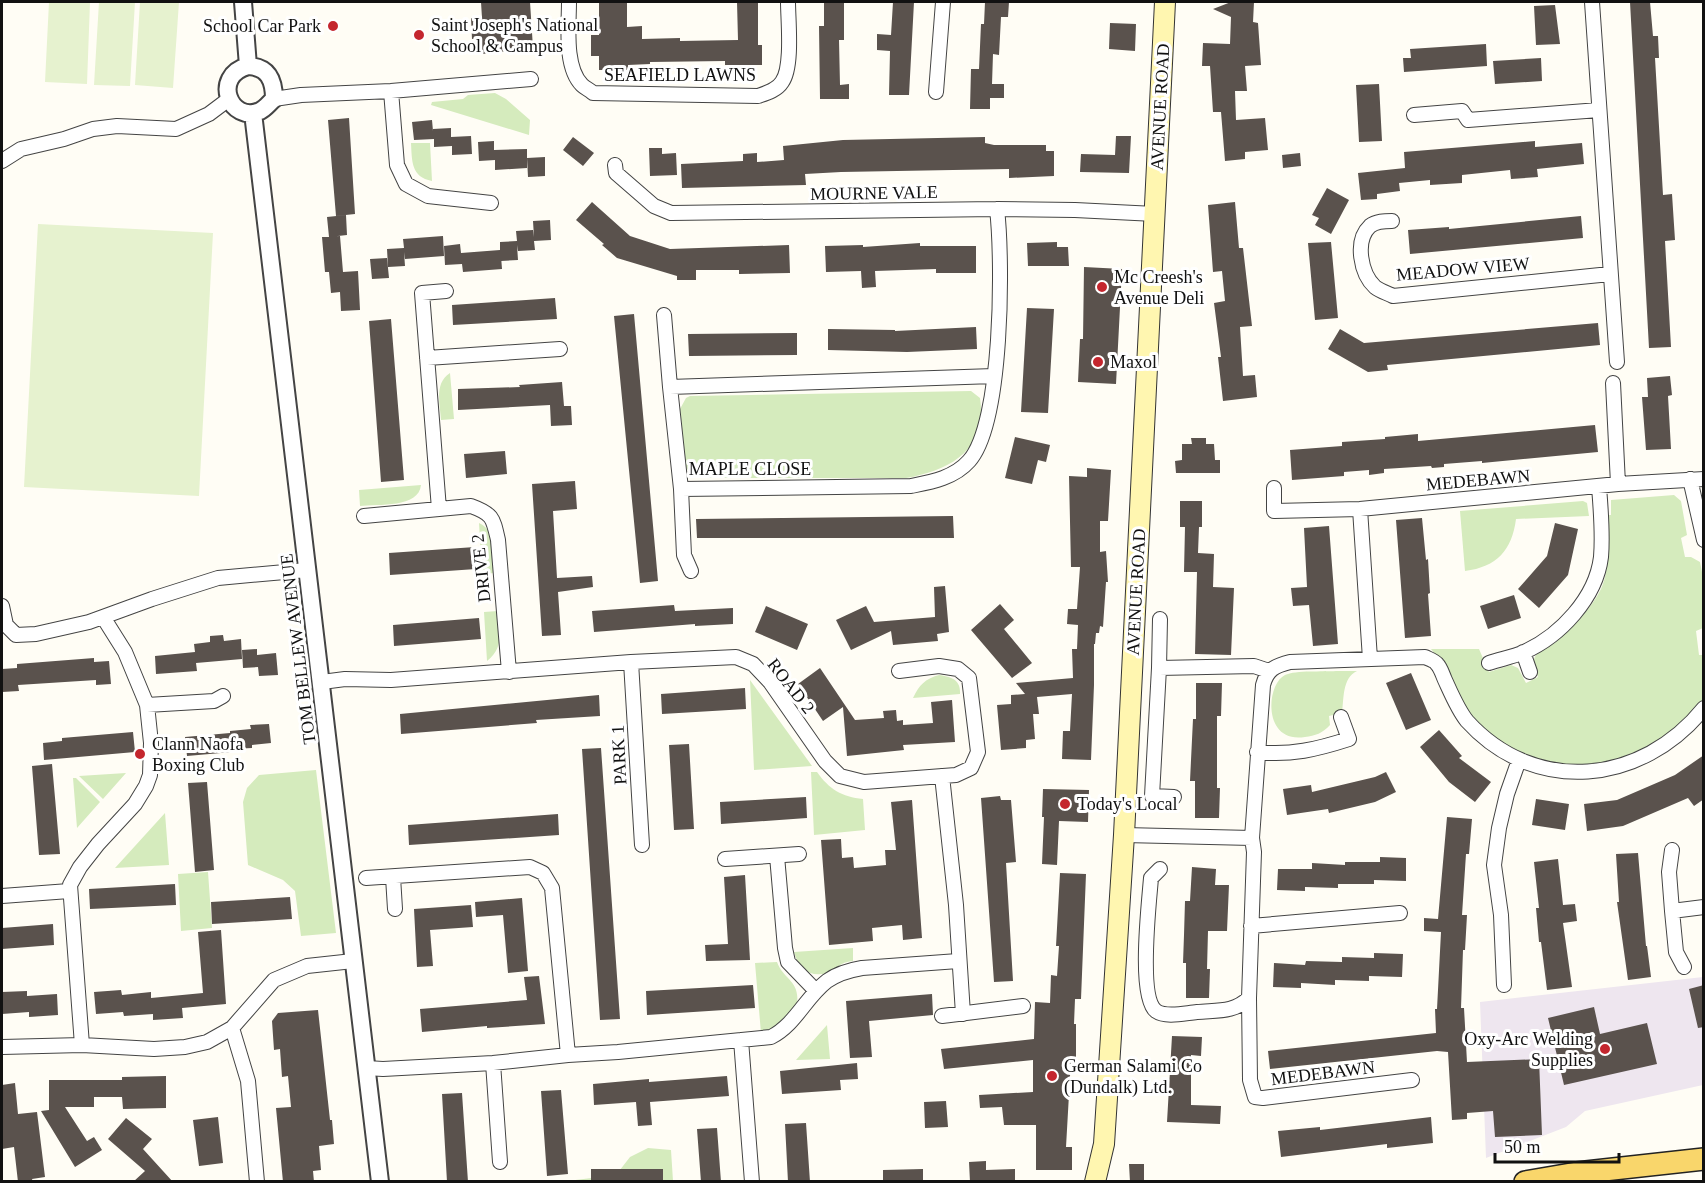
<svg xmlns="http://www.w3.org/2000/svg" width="1705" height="1183" font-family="Georgia,serif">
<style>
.industrial{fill:#eee6ef}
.green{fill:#d5ebbd}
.pitch{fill:#e6f2cf}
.building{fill:#5a524d}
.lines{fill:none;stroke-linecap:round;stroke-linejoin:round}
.minor-casing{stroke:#444;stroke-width:16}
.tertiary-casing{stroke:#444;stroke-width:20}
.secondary-casing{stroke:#333;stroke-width:22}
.primary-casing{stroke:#222;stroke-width:24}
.minor{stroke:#fff;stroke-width:14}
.tertiary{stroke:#fff;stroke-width:16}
.secondary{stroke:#fff6b0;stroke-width:20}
.primary{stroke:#f9d66b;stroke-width:21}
.poi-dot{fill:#c4262e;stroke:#fff;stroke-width:2}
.labels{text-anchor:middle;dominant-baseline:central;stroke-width:6;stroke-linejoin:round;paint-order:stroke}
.poi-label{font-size:18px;fill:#111;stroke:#fff;text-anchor:start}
.street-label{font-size:18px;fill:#111;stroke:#fff}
</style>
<rect width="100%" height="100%" fill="#fffdf5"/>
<path class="industrial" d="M1703 977V1085L1585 1111 1566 1127 1486 1158 1480 1002Z"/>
<path class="green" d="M495 93 506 99 530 120 529 135 431 105 432 102 463 99 468 95Z
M411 143H430L432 181C411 177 412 161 411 143Z
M450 373 454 419 441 420C440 404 434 383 450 373Z
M971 391 980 398C988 449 951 470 906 478H705L691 475 686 467 680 409 686 398 690 396Z
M421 485C419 508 378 504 360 506L359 490Z
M1674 495 1681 501 1687 535 1681 538 1685 557H1691L1700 562 1703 577V628L1696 631 1699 655H1703V702L1675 731 1625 759 1595 767 1558 766 1524 756 1494 741 1477 725 1456 694 1446 668 1431 649H1479L1489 672 1511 665 1518 668 1526 683 1538 677C1536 670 1531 662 1536 655 1541 649 1550 646 1556 642 1573 627 1591 609 1601 589 1611 567 1607 538 1607 515H1611V500Z
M1583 501 1587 503 1589 516 1516 519C1512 550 1497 567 1465 571L1460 511Z
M479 523C498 532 494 554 495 573L482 574Z
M498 611C499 632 505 646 487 661L484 612Z
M1336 671H1357C1342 678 1344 699 1342 713L1329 716 1330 725C1323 733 1315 736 1305 737 1262 744 1266 684 1285 675 1296 670 1323 672 1336 671Z
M939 675C952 677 961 680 960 694L913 698C919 685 925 679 939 675Z
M750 680 812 766 754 770Z
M316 770 336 933 301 936 295 891 283 880 248 865 243 802 247 788 259 775Z
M811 772H817C829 789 842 797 863 799L865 830 814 835Z
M126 773 103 799 79 776Z
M73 778H76L100 802 77 828Z
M165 813 169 865 115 868Z
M208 872 212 928 181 931 178 874Z
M853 948V961C839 962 838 969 827 973 810 978 798 968 794 952Z
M777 962C783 979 800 981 797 1003 788 1015 777 1031 761 1033L755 963Z
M827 1025 830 1059 796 1060Z
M648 1148 671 1150 673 1181 559 1182 616 1175 630 1157Z"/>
<path class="pitch" d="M49 2H90L87 84 45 82Z
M99 2H135L130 86 94 85Z
M140 2H179L173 88 135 85Z
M38 224 213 233 199 496 24 487Z"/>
<path class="building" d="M481 2H530L533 48 482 54 481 38 472 39 471 18H482Z
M599 2H627V27L642 26V39L680 38V41L738 40 737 2H758V45H762V65H725V61L650 62V64L628 65V70H599V56H591V35H599Z
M824 2H844V40H839L840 85 849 84V99H820L819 26H824Z
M893 2H914L909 95H889L890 51 877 50V34L891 35Z
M985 2H1009L1008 17H1001L999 55 993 54 992 84H1004V98H990V109H970L971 69H979L981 24H984Z
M1231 2H1254L1253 22 1258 23 1261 65 1245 66 1247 91H1235L1236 120 1265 118 1268 150 1245 152V159L1225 161 1221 112H1213L1210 66H1202L1203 43 1230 44 1231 17 1213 9Z
M1630 2H1650L1653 36H1658L1659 58H1655L1663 195 1672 194 1675 240 1665 241 1671 347 1649 348Z
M1555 5 1560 44 1536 45 1534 6Z
M1110 23 1136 24 1135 51 1109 49Z
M1486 44 1487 66 1404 72 1403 58H1411L1410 49Z
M1541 58 1542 81 1495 84 1493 61Z
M1379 84 1382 141 1359 142 1356 85Z
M349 118 355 214 336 216 328 120Z
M432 120 433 131V129L451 128V137L471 136 472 154 452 155V146L434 147V139L414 140 412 122Z
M1116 136H1131L1129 173 1080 172 1081 154 1115 155Z
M573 137 594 153 583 166 563 150Z
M985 137V143L994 145H1046V151H1054V176L1009 178V169L841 172 805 174 806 185 682 188 681 164 743 161V154L757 153V162L784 160 783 146 843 140Z
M494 141V152V150L527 149V168L495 170V160L479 161 478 142Z
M1535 141V147L1582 143 1584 164 1537 169 1538 177 1511 179 1510 170 1462 175V183L1430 185V180L1399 183 1400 191 1377 194V199L1361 200 1358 173 1405 168 1404 152Z
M649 148H662V154L676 153 677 175 650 176Z
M1300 153 1301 166 1283 168 1282 155Z
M545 157V176L528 177 527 158Z
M1327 188 1349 200 1331 234 1315 225 1319 218 1312 215Z
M592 202 630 236 670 249 789 245 790 273 739 274V270H696V280H677V276L617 258 602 245 604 244 576 220Z
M1235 202 1239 248H1243L1252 326 1240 327 1243 376 1255 375 1257 397 1223 401 1218 357H1221L1214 303 1225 301 1222 271 1213 272 1208 205Z
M346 215 347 235 329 237 327 217Z
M1581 216 1583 238 1410 254 1408 230 1449 227V229Z
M550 220 551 240 534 241 535 250 518 251 517 245 518 260 501 261V256L502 269 463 272 462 264 445 265 444 246 460 244 461 253 500 250V242L517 241 516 231 533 230 534 237 533 221Z
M340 236 343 272 358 271 360 310 341 311 340 292 331 293 329 272H325L322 237Z
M443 236 444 256 405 259 404 252 405 266 388 267 387 249 404 248 403 239Z
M1057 242V247H1068L1069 266H1028L1027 243Z
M1331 242 1338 318 1315 320 1308 243Z
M920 243V246H976V273H936V269L875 271 876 287 862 288 861 271 826 272 825 246 863 245V247Z
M387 258 389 278 372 279 370 259Z
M1084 267 1122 269 1116 384 1078 382 1080 339H1083Z
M555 298 557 319 453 325 452 305Z
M1027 308 1054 309 1048 413 1021 412Z
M634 314 658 581 640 583 614 316Z
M391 319 404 480 381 482 369 321Z
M1598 323 1600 345 1387 365 1388 370 1368 372 1328 349 1340 329 1364 343Z
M976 327 977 349 907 352 828 350V329L895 330V331Z
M797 333V355L689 356 688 334Z
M1670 376 1672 395 1668 396 1671 449 1646 450 1642 397H1648L1647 378Z
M562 382 564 406H571L572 425 551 426 550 405 458 410V389L520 387 519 385Z
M1595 425 1598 452 1482 463V461L1444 464V467L1432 468 1431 466 1384 469V473L1369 475V470L1344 472V476L1292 480 1290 450 1342 446V442L1385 439V437L1418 434V441Z
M1015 437 1050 445 1046 462 1038 460 1032 484 1005 478Z
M1191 438H1206V444H1214L1215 460H1220V473H1176L1175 461 1182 460V444H1192Z
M505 451 507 474 466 478 464 454Z
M1087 468 1111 470 1108 521H1100V552L1106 551 1108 582H1106L1103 627 1100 626 1099 633H1096L1095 644H1094V685L1091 760 1062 759 1063 731H1070L1072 694 1037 697 1039 714H1033L1035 739 1026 740V748L1001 750 997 705 1011 704V695L1025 694 1016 683 1073 678 1072 649H1077L1078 625 1067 624 1068 609H1077L1080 567H1071L1069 476 1087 477Z
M575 481 577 509 553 511 557 578 592 576 593 587 558 592 561 635 542 636 532 484Z
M1180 501H1202V527H1199L1198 553 1214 554 1213 587 1234 588 1231 655 1195 654 1197 572H1184L1185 527H1180Z
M953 516 954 538H697L696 519Z
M1422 518 1426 560 1428 559 1430 593 1428 594 1431 636 1405 638 1396 520Z
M1555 523 1578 529 1568 575 1539 608 1518 589 1547 556Z
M1329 526 1338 644 1313 646 1309 605 1293 606 1291 588 1307 587 1304 528Z
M475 547 476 569 390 575 389 553Z
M945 586 949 632 937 634 938 641 893 645 891 631 851 650 836 620 866 606 874 622 935 617 934 587Z
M1514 595 1521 618 1488 629 1480 606Z
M1000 604 1014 620 1004 629 1032 663 1012 678 971 630Z
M674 605 675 611 733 608V624L695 626V624L594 632 592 611Z
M766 606 808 624 797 650 755 632Z
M479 618 481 639 394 646 393 625Z
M223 635 224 641 241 639 242 659 196 663 197 671 156 674 155 656 195 652 194 644 210 642V636Z
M257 649V655L276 653 278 675 259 676 258 667 243 668 242 650Z
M94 658V662L109 661 111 684 96 685V680L18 685 19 691 2 692V669L17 668V664Z
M820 668 855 720 884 718 883 711 896 710 897 721 903 720V725L933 723 931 702 952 700 955 742 903 745 904 750 847 756 843 707 823 721 798 684Z
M1411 673 1431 720 1406 730 1386 683Z
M1196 683H1222L1221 716H1217V788H1220L1219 818H1195V781H1190L1193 719H1196Z
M745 688 746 709 662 714 661 694Z
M599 695 600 716 536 720 537 723 401 734 400 714Z
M269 724 271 743 252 745V748L232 749V752L187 756 185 737 230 733V731L251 729 250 725Z
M1439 730 1462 756 1459 758 1491 782 1475 802 1449 782 1420 747Z
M133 732 135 752 44 760 43 743 62 741V738Z
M689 744 694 829 674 830 669 745Z
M601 748 620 1019 600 1020 582 749Z
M1704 755V799L1694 806 1688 798 1623 826 1587 831 1584 804 1617 800 1675 775Z
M52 764 60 854 39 855 32 766Z
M1386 772 1396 792 1375 802 1329 813 1328 809 1287 815 1283 789 1311 785 1312 792 1375 777Z
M207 782 214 870 195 872 188 783Z
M1043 789 1089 790 1088 822 1059 821 1057 865 1042 864 1044 817H1042Z
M1000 796 1001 800H1011L1016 862 1006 863 1013 981 994 982 981 798Z
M806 797 807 818 721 824 720 802Z
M1536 799 1569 804 1565 830 1532 825Z
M912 800 922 938 903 940 902 925 872 928 873 941 829 945 821 840 841 839 842 858 853 857 854 868 886 865 885 850H896L891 802Z
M558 814 559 835 409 845 408 825Z
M1447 817 1472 819 1469 854H1466L1462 915H1467L1465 950H1463L1461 1008H1464L1467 1062 1539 1059 1542 1135 1495 1137 1493 1111 1467 1113V1119L1452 1120 1448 1052 1437 1051 1270 1069 1268 1051 1436 1033 1435 1009H1437L1441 932 1424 931V918L1438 919Z
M1638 853 1646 946H1647L1651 977 1628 980 1617 902H1619L1616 854Z
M1380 857 1406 858V881L1374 880V884H1338V888L1305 887V891L1277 890 1278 869H1312V863L1345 865V862H1380Z
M1558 859 1563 905 1575 904 1577 921 1563 923 1572 987 1547 990 1541 942H1539L1536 908H1539L1534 862Z
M1192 867 1216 869 1215 885H1229L1227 931H1208L1207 969H1210L1209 998H1186V963H1183L1184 935 1185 901H1190Z
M1060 873 1086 874 1081 999H1075L1074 1024H1076V1059H1071L1066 1147H1072V1170H1036V1125H1004L1002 1107 980 1108 979 1095 1033 1092V1060L944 1069 941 1049 1034 1039 1035 1002 1050 1003 1051 975 1057 976 1059 946H1056Z
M745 875 750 960 706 961 705 945 728 944 724 877Z
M175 884 176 905 90 909 89 889Z
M290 897 292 919 212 924 211 902Z
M522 898 528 971 508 973 503 915 476 917 475 902Z
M471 905 473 927 430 930 433 966 417 967 414 909Z
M53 924 54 945 2 949V928Z
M221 930 226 1004 182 1008 183 1018 153 1020V1014L124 1016 123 1012 96 1014 94 992 121 990 122 995 151 992V998L203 993 198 932Z
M1374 953 1403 954 1402 977 1369 976V981L1335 980V985L1301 983V988L1273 987 1274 963 1305 965 1306 961 1342 962V957L1374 958Z
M539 976 545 1024 487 1028V1026L422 1032 420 1009 527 1000 524 977Z
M753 985 755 1008 647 1015 646 991Z
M1704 985V1027L1698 1028 1689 989Z
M27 991V996L57 994 58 1015 29 1017V1012L2 1014V992Z
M932 994 933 1015 869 1021 872 1057 850 1058 846 1001Z
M1594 1007 1600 1034 1647 1023 1657 1064 1564 1085 1548 1018Z
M318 1010 330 1120H332L334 1144 319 1146 321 1170 313 1171 314 1182H283L276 1108 291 1107 288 1076 282 1077 280 1049 274 1050 272 1021 278 1013Z
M1172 1036 1202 1037 1201 1056 1191 1055V1105L1221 1106 1220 1124 1167 1122Z
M857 1063 858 1079 840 1080 841 1090 782 1094 780 1071Z
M166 1076V1108L123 1109 122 1097H94V1107H65L87 1141 94 1137 102 1150 75 1167 41 1111 49 1110V1080H122V1077Z
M727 1076 729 1096 650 1102 652 1125 638 1126 636 1102 594 1105 593 1084 649 1079V1082Z
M15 1083 18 1114 37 1112 45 1177 32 1179 33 1182H18L14 1147 2 1149V1085Z
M561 1090 568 1174 547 1176 541 1091Z
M462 1093 468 1182H447L442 1094Z
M946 1101 948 1127 925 1128 924 1102Z
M218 1117 223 1163 199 1166 193 1120Z
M1431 1117 1433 1143 1387 1148V1144L1281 1157 1278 1131 1320 1127V1130Z
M126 1118 152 1139 143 1149 173 1182H133L145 1171 108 1139Z
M806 1123 810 1182H788L785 1124Z
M717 1128 721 1182H701L697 1129Z
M986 1161V1170L1015 1169V1182H970L969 1162Z
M1129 1164H1144V1182H1130Z
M591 1169H663V1182H591Z
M923 1169V1182H883V1170Z"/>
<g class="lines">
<defs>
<path id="minor" d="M569 2C569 25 564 67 582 85 585 88 590 90 593 93L758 96C767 93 777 90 782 82 793 67 788 20 788 2
M1592 2 1617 362
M391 91 397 165 406 184 428 196 491 203
M936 92 943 2
M274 99 301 95 391 91 531 79
M1414 115 1462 111 1468 120 1599 110
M2 161 21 149 64 139 93 129 117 126 176 129 209 114 229 99
M615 165 616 173 654 206 671 213 997 209 1075 210 1155 214
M1392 221C1385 221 1376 221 1370 226 1354 241 1361 274 1375 287 1380 291 1387 293 1393 296L1610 274
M664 315 670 387
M427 358 560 349
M994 376 670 387 681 489 911 486C931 482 954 478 969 461 1003 423 1003 261 997 209
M1613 383 1618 484
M1690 479 1704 540
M1274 488V511L1360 509 1618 484 1704 479
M681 489 684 555 691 571
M439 509 422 293 446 291
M1360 509 1370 659
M364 516 471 506C493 514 493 518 498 540L509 672
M2 606 6 625 16 635 36 634 89 622 152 599 218 578 307 570
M1523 652 1530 672
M631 662 642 845
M1489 663C1500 659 1513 657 1524 652 1560 636 1596 598 1601 557 1603 534 1601 511 1599 487
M1159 668 1160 619
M322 682 345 679 391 680 631 662 736 657 753 664 770 682 825 761 840 776 864 782 956 775 971 768 978 752 969 678 958 669 939 666 899 671
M147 705 214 701 223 696
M1257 752C1290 756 1318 749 1349 739L1341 717
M942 776 956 905 963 1014
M1174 797 1152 796 1159 668 1254 666 1269 671
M1124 835 1252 838 1263 685C1267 670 1274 666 1290 662L1425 657C1429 659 1435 661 1437 664 1441 668 1443 676 1445 680 1451 693 1458 710 1467 721 1535 796 1642 785 1704 708
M1672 850 1669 872 1672 911 1704 907
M777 856 785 948 788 962 816 991
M725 859 799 854
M1160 869 1151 878C1149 903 1138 997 1156 1011 1166 1018 1185 1013 1197 1012 1216 1010 1234 1013 1249 998L1254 852 1252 838
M393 877 395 909
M366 878 530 867 543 873 552 888 568 1055
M2 896 69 891
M1672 911 1676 952 1684 967
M1251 926 1400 913
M1504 985 1501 915 1494 865 1499 828 1507 794 1519 760
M1249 998 1250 1080 1255 1097 1263 1098 1412 1080
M942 1016 1023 1006
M232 1028 248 1081 257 1182
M741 1040 752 1182
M82 1045 70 885 80 867 98 844 135 804 146 786 150 775 151 743 147 705 125 652 103 617
M2 1047 82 1045 154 1049 185 1047 207 1042 232 1028 274 980 307 966 353 961
M493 1063 500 1162
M366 1068 383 1069 493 1063 568 1055 618 1052 771 1037C796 1024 805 998 827 981 837 974 850 970 862 968L958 961"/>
<path id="tertiary" d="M243 2 248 66
M248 66C268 67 274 80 274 99 269 103 266 108 260 111 230 124 211 76 248 66Z
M253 113 380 1182"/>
<path id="secondary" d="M1095 1182 1104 1144 1124 835 1165 2"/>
<path id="primary" d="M1525 1182 1577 1173 1704 1159"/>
</defs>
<use href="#minor" class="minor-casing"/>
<use href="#tertiary" class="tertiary-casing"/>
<use href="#secondary" class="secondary-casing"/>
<use href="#primary" class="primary-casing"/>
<use href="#minor" class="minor"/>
<use href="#tertiary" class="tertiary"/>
<use href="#secondary" class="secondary"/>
<use href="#primary" class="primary"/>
</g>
<g class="poi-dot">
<circle cx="333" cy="26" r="6"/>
<circle cx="419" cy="35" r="6"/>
<circle cx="1102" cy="287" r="6"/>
<circle cx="1098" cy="362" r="6"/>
<circle cx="140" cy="754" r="6"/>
<circle cx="1065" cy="804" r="6"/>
<circle cx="1605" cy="1049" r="6"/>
<circle cx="1052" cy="1076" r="6"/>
</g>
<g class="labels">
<g class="poi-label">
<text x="431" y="25">Saint Joseph's National<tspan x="431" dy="21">School &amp; Campus</tspan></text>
<text x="321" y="26" text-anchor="end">School Car Park</text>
<text x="1114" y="277">Mc Creesh's<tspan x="1114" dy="21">Avenue Deli</tspan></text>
<text x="1110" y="362">Maxol</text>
<text x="152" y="744">Clann Naofa<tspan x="152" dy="21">Boxing Club</tspan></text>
<text x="1077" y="804">Today's Local</text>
<text x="1593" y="1039" text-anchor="end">Oxy-Arc Welding<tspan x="1593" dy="21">Supplies</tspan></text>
<text x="1064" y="1066">German Salami Co<tspan x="1064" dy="21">(Dundalk) Ltd.</tspan></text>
</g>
<g class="street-label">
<text x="680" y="75">SEAFIELD LAWNS</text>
<text transform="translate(1160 107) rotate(-87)">AVENUE ROAD</text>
<text transform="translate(874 193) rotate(-1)">MOURNE VALE</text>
<text transform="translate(1463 269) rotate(-5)">MEADOW VIEW</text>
<text x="750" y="469">MAPLE CLOSE</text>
<text transform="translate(1478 480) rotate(-5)">MEDEBAWN</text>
<text transform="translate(481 568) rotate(-96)">DRIVE 2</text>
<text transform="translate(1136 592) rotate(-87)">AVENUE ROAD</text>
<text transform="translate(298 649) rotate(-97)">TOM BELLEW AVENUE</text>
<text transform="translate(791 686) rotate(52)">ROAD 2</text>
<text transform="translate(619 755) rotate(-93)">PARK 1</text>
<text transform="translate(1323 1073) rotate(-7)">MEDEBAWN</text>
</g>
</g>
<rect width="1705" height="1183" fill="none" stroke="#111111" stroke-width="6"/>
<path d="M1495 1153v9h124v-9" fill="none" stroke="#111111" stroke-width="3"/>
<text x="1504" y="1153" font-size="18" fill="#111111" stroke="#ffffff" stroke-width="4.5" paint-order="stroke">50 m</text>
</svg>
